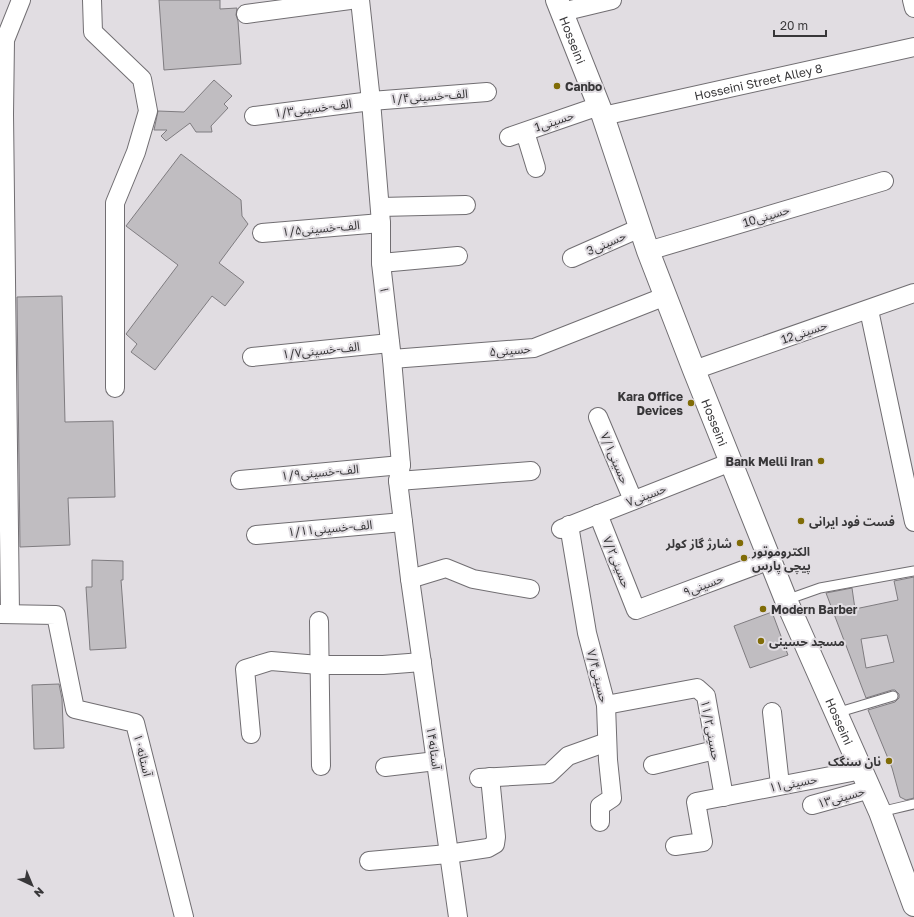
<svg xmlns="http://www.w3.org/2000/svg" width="914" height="917" font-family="'Golos Text','Noto Sans Arabic',sans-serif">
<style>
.building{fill:#c0bdc1;stroke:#7f7c80;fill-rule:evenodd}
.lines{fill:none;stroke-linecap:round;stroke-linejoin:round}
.lane-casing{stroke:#716e72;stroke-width:11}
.street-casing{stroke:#716e72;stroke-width:20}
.secondary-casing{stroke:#716e72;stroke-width:24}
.lane{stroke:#fff;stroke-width:9}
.street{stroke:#fff;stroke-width:18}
.secondary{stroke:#fff;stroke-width:22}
.poi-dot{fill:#806c07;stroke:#e1dde2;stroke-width:1.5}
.labels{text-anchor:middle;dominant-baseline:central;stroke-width:4;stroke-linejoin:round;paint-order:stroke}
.street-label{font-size:12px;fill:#383739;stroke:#e1dde2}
.poi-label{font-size:12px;font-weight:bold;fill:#383739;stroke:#e1dde2;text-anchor:start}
</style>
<rect width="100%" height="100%" fill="#e1dde2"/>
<path class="building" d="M159 0H220V9L237 8 236 15 238 21 241 64 164 70Z
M214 80 232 96 224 104 228 108 211 126 212 132H196L190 123 166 141 161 136 167 130H154L158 111 184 112Z
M181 154 241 200 242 216 248 224 219 263 244 282 225 306 212 296 155 370 131 352 137 344 126 334 178 265 126 226Z
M62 296 65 422 113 421 115 497 68 498 70 545 20 547 17 297Z
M92 560 123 561V580H121L126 648 90 650 86 587H92Z
M914 577V798L906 800 900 797 892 768 868 710 895 702 899 698V694L895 690H892L866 698 826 593 852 588 855 609 898 600 894 581ZM887 635 894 662 866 668 861 639Z
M772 612 788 655 750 668 734 626Z
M59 684 62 699 64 748 34 749 32 685Z"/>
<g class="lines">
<defs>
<path id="lane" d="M786 600 820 588 914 571
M836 713 893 696
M880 812 914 804"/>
<g id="street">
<path d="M92 0 93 32 142 79 148 111 136 152 115 203V388"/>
<path d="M360 0 371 101 381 223V263L392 359 401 465 398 481 410 579 458 917"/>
<path d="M912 0 914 8"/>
<path d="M562 12 612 0"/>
<path d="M246 14 350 0"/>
<path d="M254 116 371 101 487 92"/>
<path id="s1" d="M603 116 914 47"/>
<path d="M525 132 536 168"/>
<path d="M509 137 599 106"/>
<path d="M380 207 466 205"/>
<path d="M262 233 381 223"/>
<path d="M648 251 884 181"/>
<path d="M572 258 640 228"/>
<path d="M381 263 458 256"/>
<path d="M869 310 914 522"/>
<path d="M252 357 390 343"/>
<path d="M392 359 534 348 666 296"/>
<path d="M694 370 914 293"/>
<path d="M598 417 633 500"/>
<path d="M240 480 401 465"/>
<path d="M398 481 531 471"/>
<path d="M598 514 636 610 770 560"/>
<path d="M569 525 587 633 606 705 608 760 612 798 600 806V822"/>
<path d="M561 529 731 462"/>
<path d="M256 535 403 522"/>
<path d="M410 579 446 568 473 579 530 589"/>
<path d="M0 614 56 615 75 709 135 723 184 917"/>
<path d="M10 614 4 114 5 40 21 0"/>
<path d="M319 621 321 766"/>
<path d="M606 705 697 688 706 696 724 797"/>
<path d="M772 712 780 785"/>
<path d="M251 734 245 669 271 661 319 665H383L422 662"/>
<path d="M653 765 715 750"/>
<path d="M385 767 436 761"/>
<path d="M479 778 549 774 568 756 607 742"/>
<path d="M812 805 870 789"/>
<path d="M675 846 703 842 696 802 862 770"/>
<path d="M369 861 448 854 488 848 495 844 496 837 490 777"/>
</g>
<g id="secondary">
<path id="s2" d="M557 0 603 116 648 251 694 370 786 600 880 812 914 905"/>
</g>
</defs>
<use href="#lane" class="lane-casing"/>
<use href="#street" class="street-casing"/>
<use href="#secondary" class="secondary-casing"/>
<use href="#lane" class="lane"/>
<use href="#street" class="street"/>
<use href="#secondary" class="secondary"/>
</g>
<g class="poi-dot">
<circle cx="557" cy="86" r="4"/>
<circle cx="691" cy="403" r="4"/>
<circle cx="821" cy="461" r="4"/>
<circle cx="801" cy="521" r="4"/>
<circle cx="740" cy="543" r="4"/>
<circle cx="744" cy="558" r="4"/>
<circle cx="763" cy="609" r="4"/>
<circle cx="761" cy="641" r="4"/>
<circle cx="889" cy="761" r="4"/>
</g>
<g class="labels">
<g class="street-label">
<text stroke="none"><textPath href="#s2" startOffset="43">Hosseini</textPath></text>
<text stroke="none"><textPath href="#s1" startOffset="159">Hosseini Street Alley 8</textPath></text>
<text transform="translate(429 96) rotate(-4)">الف-خسینی۱/۴</text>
<text transform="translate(313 108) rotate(-7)">الف-خسینی۱/۳</text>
<text transform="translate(554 121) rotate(-19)">حسینی1</text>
<text transform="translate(766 216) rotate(-17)">حسینی10</text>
<text transform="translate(321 228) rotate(-5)">الف-خسینی۱/۵</text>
<text transform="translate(606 243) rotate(-24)">حسینی3</text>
<text transform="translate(384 290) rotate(-96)">۱</text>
<text transform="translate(804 332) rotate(-19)">حسینی12</text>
<text transform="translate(321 350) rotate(-6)">الف-خسینی۱/۷</text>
<text transform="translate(510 350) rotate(-5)">حسینی۵</text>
<text stroke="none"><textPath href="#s2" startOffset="451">Hosseini</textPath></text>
<text transform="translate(615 458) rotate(67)">حسینی۷/۱</text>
<text transform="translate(320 472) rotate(-5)">الف-خسینی۱/۹</text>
<text transform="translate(646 495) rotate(-21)">حسینی۷</text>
<text transform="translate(330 528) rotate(-5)">الف-خسینی۱/۱۱</text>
<text transform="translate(617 562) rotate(68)">حسینی۷/۲</text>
<text transform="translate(703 585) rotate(-21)">حسینی۹</text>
<text transform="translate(598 676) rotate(76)">حسینی۷/۴</text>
<text stroke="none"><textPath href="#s2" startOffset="775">Hosseini</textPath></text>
<text transform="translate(711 730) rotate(79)">حسینی۱۱/۲</text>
<text transform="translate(434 748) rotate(82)">آستانه۱۴</text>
<text transform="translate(143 755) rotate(76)">آستانه۱۰</text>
<text transform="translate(793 783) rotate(-11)">حسینی۱۱</text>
<text transform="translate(841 797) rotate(-16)">حسینی۱۳</text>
</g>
<g class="poi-label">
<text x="565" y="86">Canbo</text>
<text x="683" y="396" text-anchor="end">Kara Office<tspan x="683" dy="14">Devices</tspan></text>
<text x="813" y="461" text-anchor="end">Bank Melli Iran</text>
<text x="809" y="521">فست فود ایرانی</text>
<text x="732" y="543" text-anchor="end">شارژ گاز کولر</text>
<text x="752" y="551">الکتروموتور<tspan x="752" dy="14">پیچی پارس</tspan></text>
<text x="771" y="609">Modern Barber</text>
<text x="769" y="641">مسجد حسینی</text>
<text x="881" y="761" text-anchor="end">نان سنگک</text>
</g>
</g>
<g transform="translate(32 885) rotate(136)" stroke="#e1dde2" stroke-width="3" paint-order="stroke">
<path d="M0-3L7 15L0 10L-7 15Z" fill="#383739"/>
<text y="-6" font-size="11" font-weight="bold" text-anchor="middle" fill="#383739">N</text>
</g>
<path d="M774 30v6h52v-6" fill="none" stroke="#383739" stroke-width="2"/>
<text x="780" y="30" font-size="12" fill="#383739" stroke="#e1dde2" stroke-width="3" paint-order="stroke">20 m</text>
</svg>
